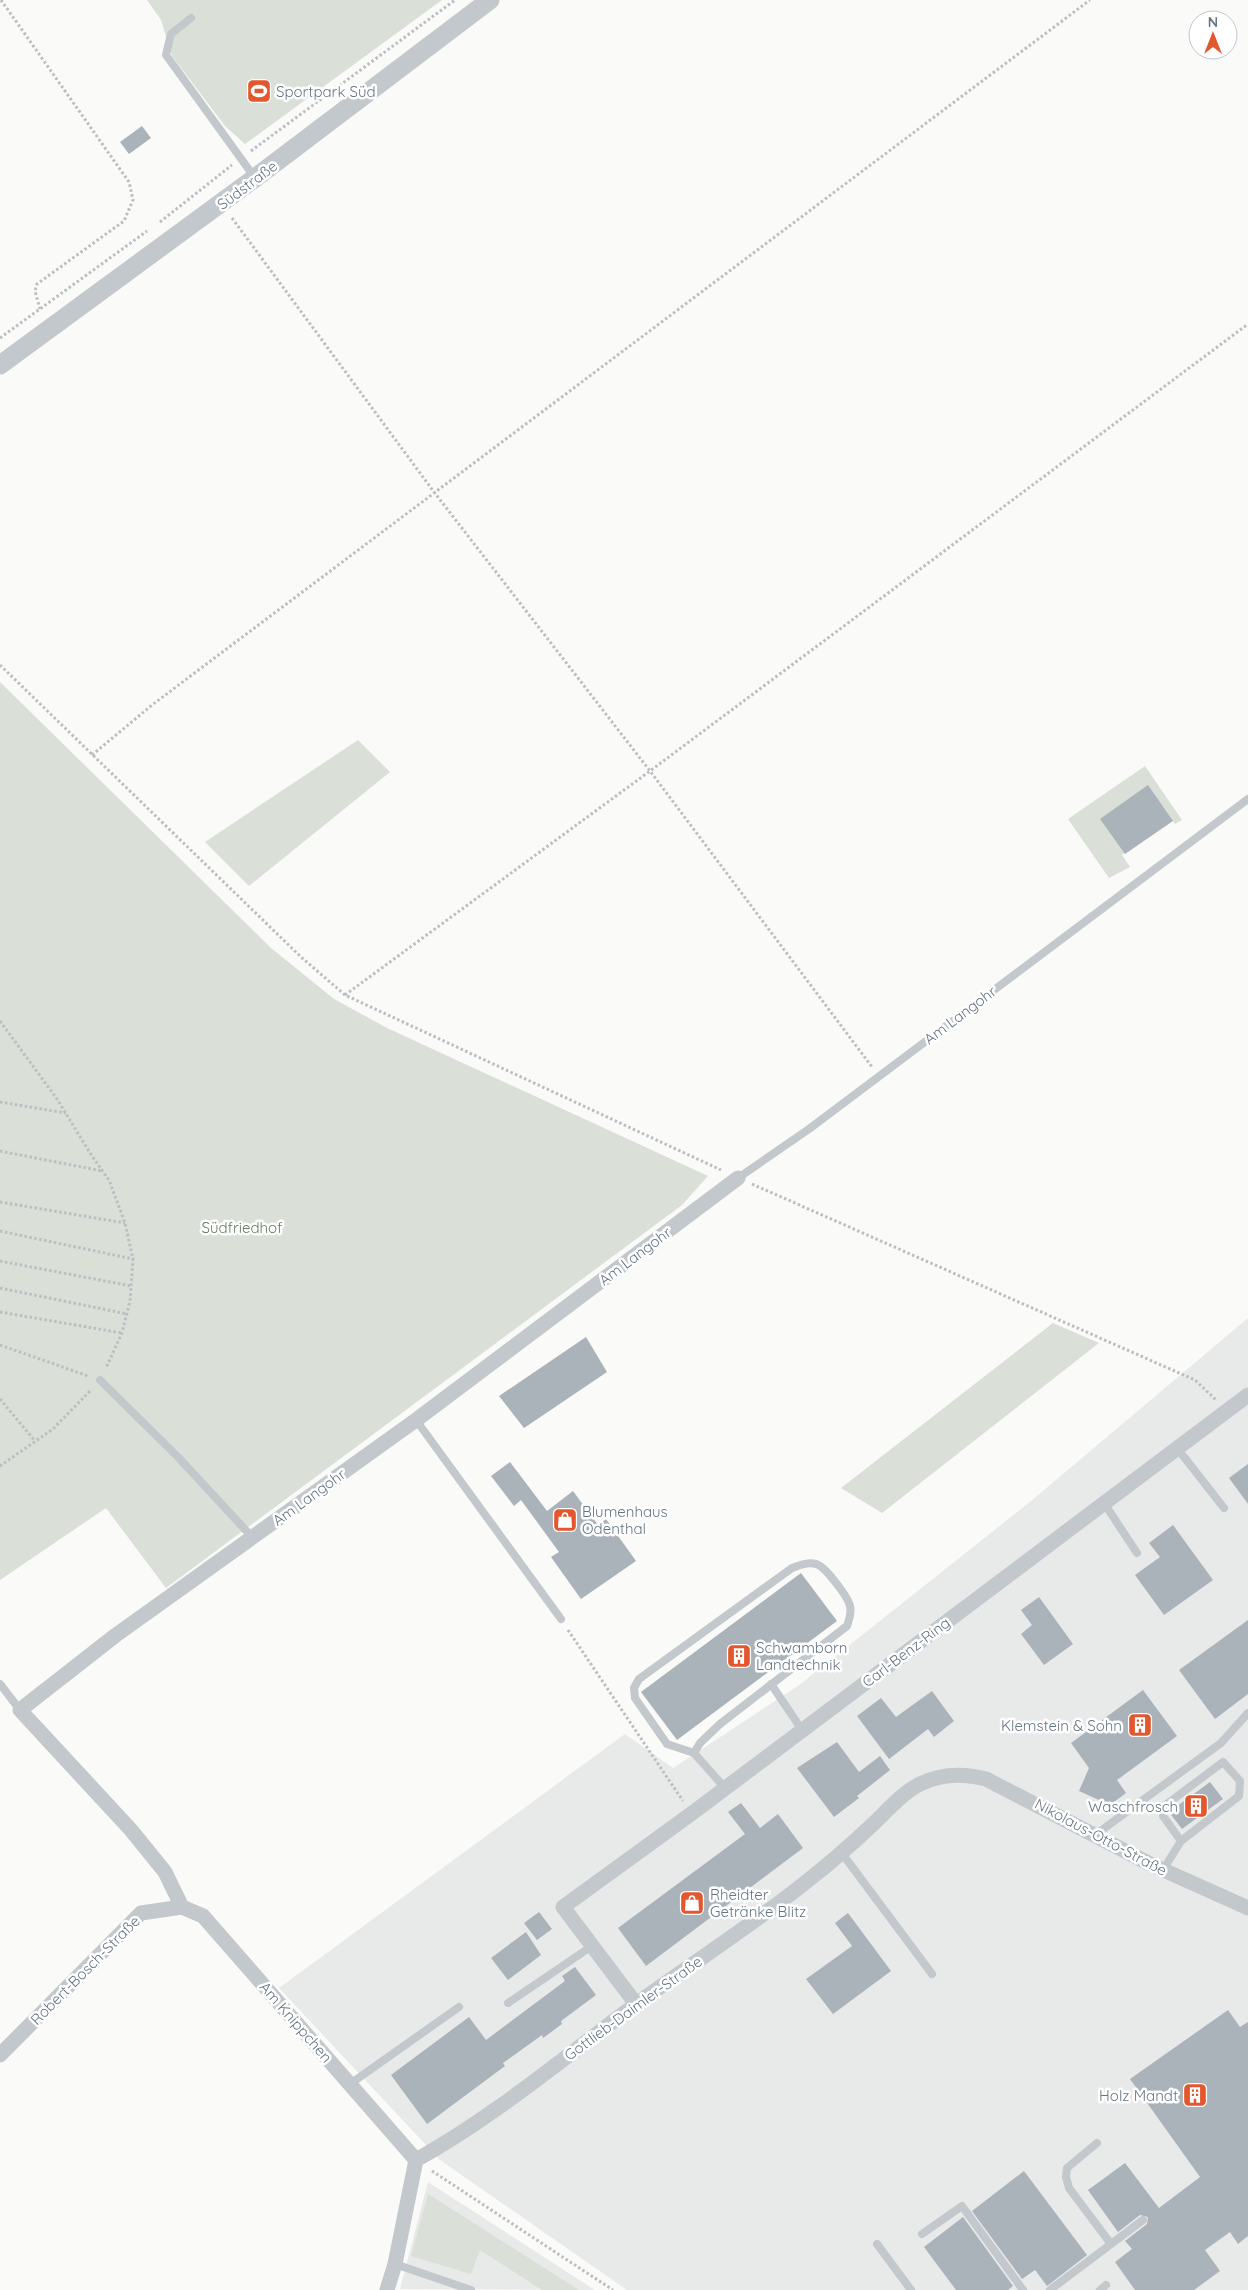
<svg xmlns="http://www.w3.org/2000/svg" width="1248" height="2290" font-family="Quicksand,sans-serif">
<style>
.built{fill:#e8e9e9}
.green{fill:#dadfd7}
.building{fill:#aab3b9}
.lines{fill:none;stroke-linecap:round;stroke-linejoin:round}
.path{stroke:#bbbfc2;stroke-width:3;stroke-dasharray:2.5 2.5;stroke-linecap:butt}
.service{stroke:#c3c8cc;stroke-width:8}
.minor{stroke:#c3c8cc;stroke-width:15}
.tertiary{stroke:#c3c8cc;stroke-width:19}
.labels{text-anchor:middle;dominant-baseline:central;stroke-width:5;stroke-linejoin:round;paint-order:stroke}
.poi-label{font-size:15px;fill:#657683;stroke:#fff;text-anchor:start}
.street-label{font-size:15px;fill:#657683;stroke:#fff}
.park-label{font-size:15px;fill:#687a64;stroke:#fff}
</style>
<rect width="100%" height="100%" fill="#fafaf8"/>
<path class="built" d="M1248 1318V2290H627L440 2160 279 1988 625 1734 673 1768 798 1686 1031 1501Z
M428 2182 595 2290 400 2289Z"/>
<path class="green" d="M147 0H442L245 144 225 126 172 56 161 20Z
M0 682 271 948 334 999 387 1028 708 1176 682 1205 166 1588 106 1508 0 1580Z
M358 740 390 772 249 886 205 842Z
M1145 766 1182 820 1175 824 1171 819 1122 855 1130 867 1109 878 1068 819Z
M1053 1323 1099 1343 882 1513 841 1488Z
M428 2194 579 2290H542L480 2250 471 2274 411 2256Z"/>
<path class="building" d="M142 126 151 138 129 154 120 142Z
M1148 785 1173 821 1125 854 1100 819Z
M586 1337 607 1372 524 1428 499 1396Z
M510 1462 547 1511 573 1491 598 1525 606 1519 636 1561 581 1599 551 1557 559 1552 521 1500 514 1506 491 1476Z
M1248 1464V1504L1229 1478Z
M1173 1525 1213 1580 1164 1615 1135 1575 1160 1557 1149 1543Z
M801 1573 837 1621 677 1740 641 1692Z
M1039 1597 1073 1644 1044 1665 1021 1634 1032 1625 1021 1610Z
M1248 1620V1694L1215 1719 1179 1670Z
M1143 1690 1177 1736 1117 1780 1126 1793 1110 1805 1079 1791 1089 1768 1071 1743Z
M932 1691 954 1721 934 1737 928 1729 889 1759 857 1716 881 1698 896 1717Z
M837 1742 859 1772 880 1756 890 1770 857 1796 859 1798 834 1817 797 1768Z
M1210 1782 1223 1799 1182 1829 1169 1812Z
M741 1803 760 1828 778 1814 803 1848 646 1966 618 1928 745 1834 728 1812Z
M539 1912 552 1929 537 1940 524 1923Z
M848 1913 891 1971 833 2014 806 1979 852 1946 835 1923Z
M526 1932 541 1955 508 1980 491 1958Z
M575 1967 596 1995 561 2021 562 2024 543 2038 542 2035 503 2063 505 2066 427 2124 391 2075 469 2017 486 2040 565 1981 562 1976Z
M1228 2010 1240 2027 1248 2022V2236L1238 2244 1230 2232 1205 2250 1220 2271 1194 2290H1135L1115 2262 1132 2249 1125 2241 1147 2224 1148 2217 1140 2215 1118 2232 1088 2190 1125 2163 1159 2208 1200 2177 1130 2079Z
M1024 2171 1087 2255 1047 2286 1035 2270 1022 2279 972 2211Z
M963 2217 1013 2286 1008 2290H956L924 2247Z"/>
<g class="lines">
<path class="path" d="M1 0 129 182 133 200 124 221 37 284 35 291 40 309
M251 151 455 0
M232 218 434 492 650 771 872 1067
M160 222 232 165
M0 338 147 231
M0 665 301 957 345 995 721 1170
M92 755 152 705 1090 0
M345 995 650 771 1248 324
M0 1021 57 1099 92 1156 109 1180 125 1223 133 1259 130 1301 122 1333 106 1368
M0 1102 66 1113
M0 1151 102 1171
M752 1184 1195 1380 1216 1400
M0 1202 125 1223
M0 1231 133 1259
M0 1261 131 1286
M0 1288 127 1314
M0 1312 122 1333
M0 1345 88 1376
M0 1399 35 1441
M0 1466 53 1429 91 1390
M568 1630 683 1801
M432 2171 613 2290"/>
<path class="service" d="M191 18 171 34 166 55 255 178
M738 1178 809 1129 1248 799
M100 1380 178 1457 253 1538
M416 1420 561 1619
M1177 1448 1224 1508
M1104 1503 1137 1553
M0 1684 20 1710
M771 1684 802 1730
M694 1753 700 1743 720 1724 847 1626C849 1619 852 1614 850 1606 848 1597 825 1566 816 1564 808 1562 800 1565 792 1568L639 1679 634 1688 635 1698 667 1744 694 1753 725 1788
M1095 1835 1221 1743 1248 1713
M841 1852 932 1974
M1163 1870 1181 1841 1239 1796 1240 1781 1223 1762 1163 1807V1816L1181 1841
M508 2003 592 1946
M350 2084 459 2007
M1097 2143 1067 2168 1066 2177 1069 2188 1111 2244
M922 2234 962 2206 1023 2290
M877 2244 911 2290
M395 2264 471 2290
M1050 2290 1143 2220
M1100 2290 1106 2285"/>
<path class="minor" d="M636 2004 563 1907 691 1814 1248 1395
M0 2055 141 1913 182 1907
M416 2160 203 1916 182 1907 165 1872 131 1830 20 1710 116 1635 416 1420 738 1178
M387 2290 395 2264 416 2160C492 2118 561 2060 631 2008 689 1965 750 1927 806 1882 829 1864 851 1845 872 1825 887 1811 902 1793 920 1784 942 1773 963 1773 986 1779L1150 1864 1248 1908"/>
<path class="tertiary" d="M0 365 255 178 490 0"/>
</g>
<defs>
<symbol id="stadium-square" viewBox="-11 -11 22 22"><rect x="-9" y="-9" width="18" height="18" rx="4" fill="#e4572e" stroke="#fff"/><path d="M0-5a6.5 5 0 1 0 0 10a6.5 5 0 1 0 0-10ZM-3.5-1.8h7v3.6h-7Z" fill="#fff"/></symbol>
<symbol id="shop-square" viewBox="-11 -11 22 22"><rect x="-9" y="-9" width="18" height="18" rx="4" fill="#e4572e" stroke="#fff"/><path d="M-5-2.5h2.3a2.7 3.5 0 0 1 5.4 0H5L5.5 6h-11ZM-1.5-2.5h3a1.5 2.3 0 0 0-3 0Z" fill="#fff"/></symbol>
<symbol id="building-square" viewBox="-11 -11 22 22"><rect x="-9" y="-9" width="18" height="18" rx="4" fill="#e4572e" stroke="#fff"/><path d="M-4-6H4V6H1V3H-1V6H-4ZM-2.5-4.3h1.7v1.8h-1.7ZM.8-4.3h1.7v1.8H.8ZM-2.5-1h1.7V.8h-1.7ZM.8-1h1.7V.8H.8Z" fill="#fff"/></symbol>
</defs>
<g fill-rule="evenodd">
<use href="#stadium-square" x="245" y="77" width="28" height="28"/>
<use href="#shop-square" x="551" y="1506" width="28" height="28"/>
<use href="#building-square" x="725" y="1642" width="28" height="28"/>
<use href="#building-square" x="1126" y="1711" width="28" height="28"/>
<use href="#building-square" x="1182" y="1792" width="28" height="28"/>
<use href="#shop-square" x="678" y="1889" width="28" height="28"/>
<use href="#building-square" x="1181" y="2081" width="28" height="28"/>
</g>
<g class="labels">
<g class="poi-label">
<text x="276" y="91">Sportpark Süd</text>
<text x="582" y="1511">Blumenhaus<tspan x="582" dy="17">Odenthal</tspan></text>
<text x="756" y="1647">Schwamborn<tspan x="756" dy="17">Landtechnik</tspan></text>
<text x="1122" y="1725" text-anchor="end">Klemstein &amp; Sohn</text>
<text x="1178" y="1806" text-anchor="end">Waschfrosch</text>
<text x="710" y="1894">Rheidter<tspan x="710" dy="17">Getränke Blitz</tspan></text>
<text x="1178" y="2095" text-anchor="end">Holz Mandt</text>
</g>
<g class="street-label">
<text transform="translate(247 185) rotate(-37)">Südstraße</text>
<text transform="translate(960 1015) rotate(-37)">Am Langohr</text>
<text transform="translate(635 1256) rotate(-37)">Am Langohr</text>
<text transform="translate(309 1497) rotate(-36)">Am Langohr</text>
<text transform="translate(906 1652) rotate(-37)">Carl-Benz-Ring</text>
<text transform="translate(1101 1837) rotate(28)">Nikolaus-Otto-Straße</text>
<text transform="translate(85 1970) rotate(-45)">Robert-Bosch-Straße</text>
<text transform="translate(633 2008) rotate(-36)">Gottlieb-Daimler-Straße</text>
<text transform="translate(296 2022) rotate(49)">Am Knippchen</text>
</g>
<g class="park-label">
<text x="242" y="1227">Südfriedhof</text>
</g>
</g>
<g transform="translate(1213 35)"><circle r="24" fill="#ffffff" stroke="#c1c8cd"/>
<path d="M0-4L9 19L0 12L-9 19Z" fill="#e4572e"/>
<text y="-8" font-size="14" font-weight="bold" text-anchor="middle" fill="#657683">N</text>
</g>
</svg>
